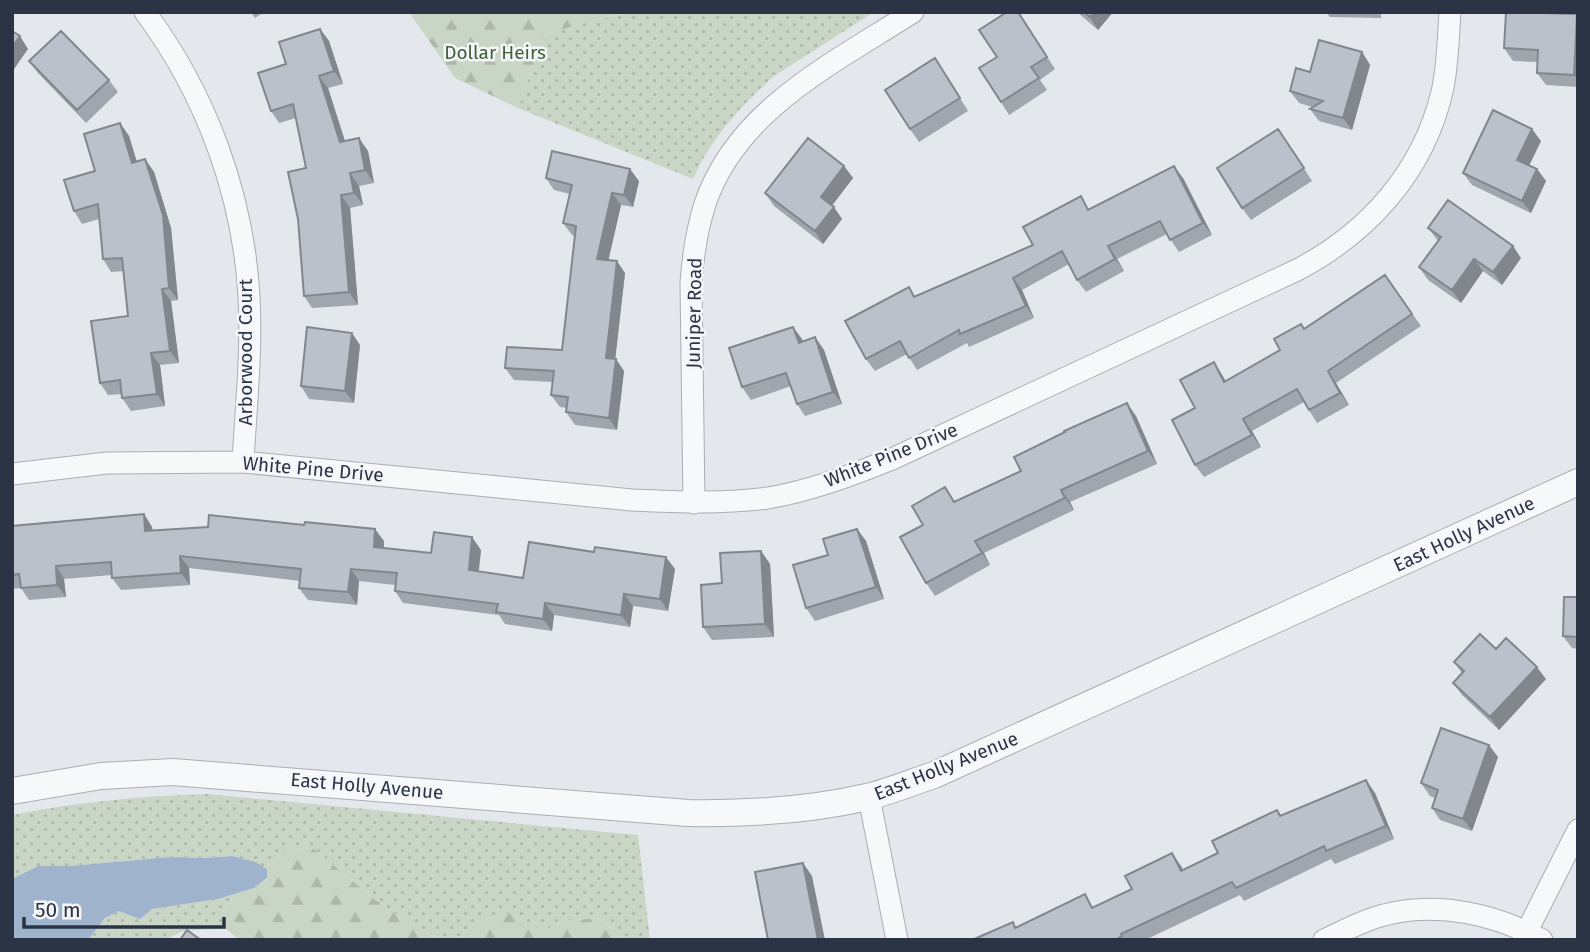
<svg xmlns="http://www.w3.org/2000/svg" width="1590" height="952" font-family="'Fira Sans',sans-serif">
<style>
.grass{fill:url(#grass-dots)}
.forest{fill:url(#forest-firs)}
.water{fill:#9fb4cc}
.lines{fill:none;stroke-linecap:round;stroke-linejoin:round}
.minor-casing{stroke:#a9aeb7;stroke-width:23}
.tertiary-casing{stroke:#a9aeb7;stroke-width:28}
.minor{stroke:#f7f8fa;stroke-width:21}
.tertiary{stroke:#f7f8fa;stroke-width:26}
.wall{fill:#a1a5ae}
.shaded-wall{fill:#83868d}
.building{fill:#bbc0ca;stroke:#83868d;stroke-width:2}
.labels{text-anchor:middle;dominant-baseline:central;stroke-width:5;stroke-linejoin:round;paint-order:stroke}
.park-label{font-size:19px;fill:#3f6138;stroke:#f4f6f9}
.street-label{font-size:19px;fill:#2b3445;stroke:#f4f6f9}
</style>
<defs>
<pattern id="grass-dots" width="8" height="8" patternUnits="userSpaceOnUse" patternTransform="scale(1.75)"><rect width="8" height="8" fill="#c9d6c5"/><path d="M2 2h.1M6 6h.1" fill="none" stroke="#adb8ab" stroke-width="1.8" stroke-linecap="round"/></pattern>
<pattern id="forest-firs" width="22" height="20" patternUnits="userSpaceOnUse" patternTransform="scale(1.75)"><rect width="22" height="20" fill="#c9d6c5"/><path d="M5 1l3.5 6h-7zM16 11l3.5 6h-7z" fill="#adb8ab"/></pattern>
</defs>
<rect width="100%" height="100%" fill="#e4e7ec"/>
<path class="grass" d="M626 12H874L774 76C741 106 711 138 693 179L518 108 545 34Z
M207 794 638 835 650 940H624L600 918 562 921 543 931 509 913 474 923 457 940H444L411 924 374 899 314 849 286 848 267 869 256 862 233 856 204 858 170 857 70 866H38L12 879V815C77 802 141 796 207 794Z
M238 893 222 912 225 928 183 931 165 940H88L105 918 119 911 152 909 218 899Z"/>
<path class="forest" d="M409 12H626L545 34 518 108 455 78Z
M286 848 314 849 374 899 411 924 444 940H239L225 928 222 912 238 893 254 888 267 879V869Z
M509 913 543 931 562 921 600 918 624 940H457L474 923Z"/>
<path class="water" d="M233 856 256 862 267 869V878L254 888 218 899 152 909 140 919 119 911 105 918 88 940H12V879L38 866H70L170 857 204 858Z"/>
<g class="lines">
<defs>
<path id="minor" d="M145 12C206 94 243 194 249 296 252 351 246 407 243 462
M12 474 107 463 243 462 632 500C677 502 722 504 768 498 810 491 852 475 892 459L1297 270C1368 233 1423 172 1442 92 1448 66 1448 39 1450 12
M694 503 691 282C693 256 697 229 705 204 737 109 834 63 913 12
M869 797 897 940
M1527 931 1578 830
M1324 940C1344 931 1363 920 1384 915 1437 901 1496 914 1542 940"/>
<path id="tertiary" d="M12 791 101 776 173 772 688 813C749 814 807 811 867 797 889 792 912 782 934 775L1578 482"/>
</defs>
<use href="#minor" class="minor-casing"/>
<use href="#tertiary" class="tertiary-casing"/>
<use href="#minor" class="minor"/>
<use href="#tertiary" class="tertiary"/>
</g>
<path class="wall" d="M251 12H264L255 18Z
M1018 12 1055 69 1040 80 1047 90 1009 115 1001 102 997 57Z
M1077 12H1113L1098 30Z
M1326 12H1381V18L1330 17Z
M1577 14 1578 16V87L1546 85 1537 73V62L1513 61 1504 48Z
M320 29 329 41 343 84 328 88 345 141 368 151 374 183 359 186 363 205 350 208 358 305 312 308 304 296 306 168 296 118 279 123 271 111Z
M1362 52 1370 65 1352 130 1319 121 1310 109 1312 107 1299 103 1290 91 1310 72Z
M935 58 968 111 919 142 910 129Z
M29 61 109 80 118 92 86 123 38 73Z
M120 123 129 136 137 162 145 159 154 172 171 228 178 300 171 301 179 363 160 365 165 406 131 411 122 398V394L108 395 100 383 128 316 124 271 111 272 103 259 99 219 82 224 74 211Z
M1541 141 1529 165 1537 169 1546 181 1531 213 1472 185 1463 173Z
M1287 142 1312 181 1251 220 1242 208Z
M844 166 853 178 832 206 842 219 823 244 774 206 765 193Z
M546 178 639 181 633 207 621 205 608 260 625 273 615 359 624 371 617 430 575 425 566 412 567 408 560 407 551 395 553 382 514 380 505 368 562 350 575 236 572 235 563 223 570 194 554 190Z
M1183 178 1212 235 1179 252 1167 234 1117 259 1124 271 1086 292 1077 280 1069 264 1022 290 1034 318 969 347 967 343 917 370 907 354 875 371 866 359 909 287 915 296 1033 245 1090 209Z
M1428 228 1521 258 1502 285 1483 271 1461 303 1428 280 1419 267 1438 241Z
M1385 275 1421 326 1336 383 1349 405 1317 423 1304 402 1252 431 1261 447 1204 477 1195 465V408L1214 362 1226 381 1280 350 1305 328Z
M793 327 803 341 815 337 824 350 842 404 805 416 797 404 791 386 751 400 742 387Z
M360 345 354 403 309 399 301 386Z
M1136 416 1157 464 1070 502 1074 510 984 553 990 565 935 596 926 583 923 525 955 502Z
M144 514 152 527 153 531 384 541V548L431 553 481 550 479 571 523 578 675 569 668 611 633 606 630 627 554 615 552 631 505 624 499 615 403 603 395 591V585L359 581 357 605 308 600 299 588 300 581 189 568 190 585 121 590 112 578V575L64 579 66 597 29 600 21 588 12 589V526Z
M857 529 866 541 884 599 815 621 806 608 828 555Z
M761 551 770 564 774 637 712 640 703 627 722 583Z
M1578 597V649L1572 648 1563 636Z
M1496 649 1546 679 1499 730 1462 695 1453 683 1462 673 1454 662Z
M1498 757 1472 831 1440 820 1432 808 1435 798 1430 796 1421 783Z
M1366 780 1375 793 1394 839 1335 864 1331 859 1244 901 1240 895 1145 940H972L1013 922 1016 928 1094 907 1181 866 1183 870 1218 853 1277 810 1281 816Z"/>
<path class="shaded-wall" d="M1094 12H1113L1098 30 1090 17Z
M1577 14 1578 16V80L1574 75Z
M320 29 329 41 343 84 334 71Z
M20 36 28 49 12 72V47Z
M1362 52 1370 65 1352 130 1343 118Z
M319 76 328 88 349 154 340 142Z
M120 123 129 136 141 176 132 163Z
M1532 129 1541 141 1526 172 1517 160Z
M359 138 368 151 374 183 365 170Z
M145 159 154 172 171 228 178 300 169 288Z
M844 166 853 178 829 209 821 197Z
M1174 166 1183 178 1212 235 1203 223Z
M630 169 639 181 633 207 624 195Z
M1537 169 1546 181 1531 213 1522 201Z
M350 173 359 186 363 205 354 193Z
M612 193 621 205 606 271 597 259Z
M341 195 350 208 358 305 349 292Z
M834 207 842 219 823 244 815 231Z
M1108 246 1117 259 1124 271 1115 259Z
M1513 246 1521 258 1502 285 1493 272Z
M1474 259 1483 271 1461 303 1452 290Z
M617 261 625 273 614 370 606 358Z
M1013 278 1022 290 1034 318 1026 306Z
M162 289 171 301 179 363 170 351Z
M793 327 802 339 808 355 799 343Z
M352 333 360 345 354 403 345 391Z
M815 337 824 350 842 404 833 392Z
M151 353 160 365 165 406 157 394Z
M616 359 624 371 617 430 609 418Z
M1214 362 1222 375 1233 395 1224 382Z
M1328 371 1336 383 1349 405 1340 393Z
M1127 403 1136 416 1157 464 1148 451Z
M1243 419 1252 431 1261 447 1252 435Z
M1061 490 1070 502 1074 510 1065 498Z
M144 514 152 527 153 544 145 531Z
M375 529 384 541 383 559 374 547Z
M857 529 866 541 884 599 876 587Z
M472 537 481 550 477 582 469 570Z
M975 541 984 553 990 565 982 553Z
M761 551 770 564 774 637 765 624Z
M180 556 189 568 190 585 181 573Z
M666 557 675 569 668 611 660 599Z
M56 566 64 579 66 597 57 585Z
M351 569 359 581 357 605 348 592Z
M624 594 633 606 630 627 621 615Z
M545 603 554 615 552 631 543 619Z
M1537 667 1546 679 1499 730 1490 717Z
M1489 745 1498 757 1472 831 1463 819Z
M1366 780 1375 793 1394 839 1386 826Z
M1172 853 1181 866 1189 883 1181 871Z
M803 863 812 876 825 940H818Z"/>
<path class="building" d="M1007 12H1018L1047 57 1031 67 1039 78 1001 102 979 68 997 57 979 30Z
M1084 12H1094L1090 17Z
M1506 12 1577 14 1574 75 1537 73 1538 50 1504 48Z
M320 29 334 71 319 76 340 142 359 138 365 170 350 173 354 193 341 195 349 292 304 296 298 219 288 172 306 168 293 104 271 111 258 73 286 64 279 42Z
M12 31 20 36 12 47Z
M61 31 109 80 77 110 29 61Z
M1319 40 1362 52 1343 118 1310 109 1323 101 1290 91 1296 68 1310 72Z
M935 58 960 98 910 129 885 90Z
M1493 110 1532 129 1517 160 1537 169 1522 201 1463 173Z
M120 123 132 163 145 159 163 215 169 288 162 289 170 351 151 353 157 394 122 398 120 380 100 383 91 321 128 316 122 258 103 259 98 204 74 211 64 180 95 171 84 134Z
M1278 129 1304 168 1242 208 1217 168Z
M808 138 844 166 821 197 834 207 815 231 765 193Z
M552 151 630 169 624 195 612 193 597 259 617 261 606 358 616 359 609 418 566 412 568 397 551 395 554 371 505 368 507 347 562 350 576 226 563 223 572 185 546 178Z
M1174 166 1203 223 1170 240 1160 221 1108 246 1115 259 1077 280 1062 251 1013 278 1026 306 960 334 959 330 909 358 900 341 866 359 845 321 909 287 914 297 1033 245 1023 227 1081 196 1088 210Z
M1448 200 1513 246 1493 272 1474 259 1452 290 1419 267 1441 237 1428 228Z
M1385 275 1412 314 1328 371 1340 393 1309 410 1297 389 1243 419 1252 435 1195 465 1172 420 1195 408 1180 380 1214 362 1224 382 1280 350 1274 339 1301 324 1304 329Z
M307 327 352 333 345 391 301 386Z
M793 327 799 343 815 337 833 392 797 404 786 373 742 387 729 348Z
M1127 403 1148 451 1061 490 1065 498 975 541 982 553 926 583 900 537 923 525 912 506 945 487 954 502 1021 471 1014 457 1065 432 1064 431Z
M144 514 145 531 208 527 209 515 304 525 305 522 375 529 374 547 431 553 434 532 472 537 469 570 523 578 529 542 594 552 595 547 666 557 660 599 624 594 621 615 545 603 543 619 496 612 498 604 395 591 397 573 351 569 348 592 299 588 301 569 180 556 181 573 112 578 111 562 56 566 57 585 21 588 19 574 12 575V526Z
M857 529 876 587 806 608 793 565 828 555 823 539Z
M761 551 765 624 703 627 701 585 722 583 720 553Z
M1564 597H1578V637L1563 636Z
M1480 634 1496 649 1506 638 1537 667 1490 717 1453 683 1464 671 1454 662Z
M1441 728 1489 745 1463 819 1432 808 1438 790 1421 783Z
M1366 780 1386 826 1326 851 1324 846 1236 888 1232 882 1121 934 1122 936 1115 940H972L1013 922 1015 928 1085 894 1092 908 1132 889 1125 876 1172 853 1181 871 1218 853 1212 841 1277 810 1280 816Z
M803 863 818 940H768L755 872Z
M187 930 201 940H180Z"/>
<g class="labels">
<g class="park-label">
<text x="495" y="52">Dollar Heirs</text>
</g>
<g class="street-label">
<text transform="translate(694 313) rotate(-89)">Juniper Road</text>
<text transform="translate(245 352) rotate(-90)">Arborwood Court</text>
<text transform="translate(891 455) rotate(-22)">White Pine Drive</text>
<text transform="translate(313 469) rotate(5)">White Pine Drive</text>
<text transform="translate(1464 534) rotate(-25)">East Holly Avenue</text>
<text transform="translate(946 766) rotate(-22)">East Holly Avenue</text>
<text transform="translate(367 786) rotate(5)">East Holly Avenue</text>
</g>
</g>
<rect width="1590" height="952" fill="none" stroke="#2b3445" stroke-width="28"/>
<path d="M24 917v10h200v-10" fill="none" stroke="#2b3445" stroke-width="3.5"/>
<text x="35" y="917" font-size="21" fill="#2b3445" stroke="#f4f6f9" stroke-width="5" paint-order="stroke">50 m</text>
</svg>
